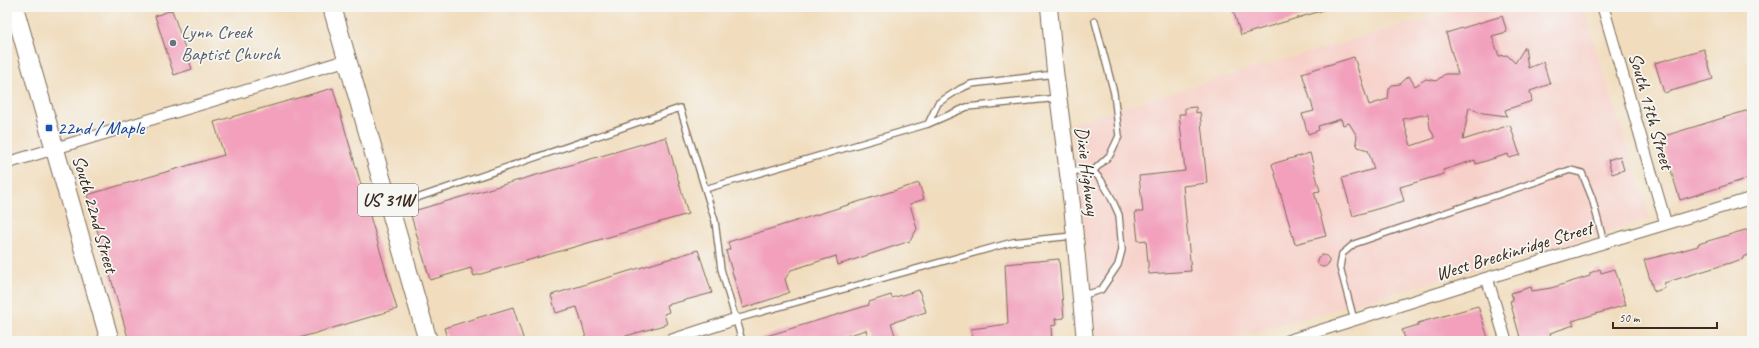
<svg xmlns="http://www.w3.org/2000/svg" width="1759" height="348" font-family="Caveat,sans-serif">
<style>
.built{fill:#f7d0c9}
.building{fill:#f2a0bc;fill-rule:evenodd}
.lines{fill:none;stroke-linecap:round;stroke-linejoin:round}
.lane-casing{stroke:#7b6956;stroke-width:8}
.street-casing{stroke:#7b6956;stroke-width:13}
.secondary-casing{stroke:#7b6956;stroke-width:18}
.primary-casing{stroke:#7b6956;stroke-width:20}
.lane{stroke:#fff;stroke-width:5.5}
.street{stroke:#fff;stroke-width:11}
.secondary{stroke:#fff;stroke-width:16}
.primary{stroke:#fff;stroke-width:18}
.worship-dot{fill:#6b7280;stroke:#f6f6f2;stroke-width:1.5}
.transit-dot{fill:#1a4fb4;stroke:#f6f6f2;stroke-width:1.5}
.labels{text-anchor:middle;dominant-baseline:central;stroke-width:3.5;stroke-linejoin:round;paint-order:stroke}
.shield{fill:#f6f6f2;stroke:#73675e;stroke-width:1}
.shield-label{font-size:18px;font-weight:bold;fill:#3b2a1e}
.worship-label{font-size:19px;fill:#5b616d;stroke:#f6f6f2;text-anchor:start}
.street-label{font-size:19px;fill:#3b2a1e;stroke:#f6f6f2}
.transit-label{font-size:19px;fill:#164399;stroke:#f6f6f2;text-anchor:start}
</style>
<rect width="100%" height="100%" fill="#f6f6f2"/>
<filter id="ink" filterUnits="userSpaceOnUse"><feTurbulence type="fractalNoise" baseFrequency=".025" numOctaves="2"/><feDisplacementMap in="SourceGraphic" scale="8" xChannelSelector="R" yChannelSelector="G"/><feConvolveMatrix kernelMatrix="1 2 1 2 8 2 1 2 1" color-interpolation-filters="sRGB"/></filter>
<filter id="wash" filterUnits="userSpaceOnUse"><feTurbulence type="fractalNoise" baseFrequency=".012" numOctaves="4" result="noise"/><feDisplacementMap in="SourceGraphic" scale="16" xChannelSelector="R" yChannelSelector="G"/><feGaussianBlur stdDeviation="0.9" result="paint"/><feColorMatrix in="noise" values="0 0 0 0 0 0 0 0 0 0 0 0 0 0 0 0 0 1.4 0 .05"/><feComposite in="paint" operator="in"/></filter>
<g filter="url(#wash)">
<rect width="100%" height="100%" fill="#f1ddbe"/>
<path class="built" d="M1467 7H1583L1650 219 1224 341H1098L1071 124 1237 73Z"/>
<g id="blocks">
<path class="building" d="M1232 7H1323L1324 10 1241 35Z
M172 10 192 69 174 75 155 16Z
M1502 16 1507 32 1492 36 1499 56 1507 55 1515 63 1525 47 1528 68 1543 62 1550 84 1530 91 1532 101 1505 110 1507 116 1483 113 1469 107 1463 140 1510 125 1520 155 1509 158 1508 154 1476 164 1475 160 1443 170 1444 174 1400 187 1404 201 1353 216 1342 178 1374 169 1368 150 1358 147 1356 142 1357 136 1349 123 1343 125 1341 119 1318 126 1319 130 1308 134 1302 114 1314 111 1302 73 1354 57 1369 105 1388 99 1389 89 1392 85 1400 84 1409 76 1415 86 1426 79 1436 81 1445 74H1458L1446 33ZM1428 114 1430 128 1435 138 1411 146 1403 119Z
M1704 49 1713 79 1664 93 1655 63Z
M333 88 397 309 289 341H129L87 195 224 155 214 122Z
M1196 107V113L1200 112 1207 183 1183 186 1191 271 1149 274 1146 240 1138 241 1135 212H1143L1139 176 1185 171 1179 114H1185V108Z
M1752 109V177L1680 200 1661 137Z
M666 137 688 214 474 276 471 268 430 280 410 212Z
M1310 153 1320 191 1314 192 1326 236 1295 244 1272 164Z
M1620 156 1624 170 1612 174 1608 160Z
M919 183 924 199 910 204 917 229 910 241 838 265 836 256 791 270 785 279 789 292 778 297 743 308 726 251 730 249 728 242Z
M1752 228V254L1743 257V259L1664 283 1665 288 1654 292 1644 260 1677 252 1698 246V244Z
M698 250 712 293 667 305 669 312 664 314 667 324 609 341H587L577 307 556 313 551 295Z
M1317 261a6 6 0 1 1 12 0a6 6 0 1 1-12 0Z
M1059 259 1064 318 1055 319 1056 325 1051 326 1052 341H972L971 329 1008 324 1005 264Z
M1600 269 1601 273 1615 269 1626 305 1572 321 1574 325 1550 333 1552 341H1521L1510 301 1513 300 1511 293 1531 287 1532 291 1551 288 1590 276V273Z
M919 290 926 312 891 323 897 341H869L866 330 830 341H761L760 338 869 305V302L891 295 892 298Z
M1478 306 1489 341H1406L1402 330 1418 325V323Z
M513 307 524 341H448L444 328Z"/>
</g>
</g>
<g filter="url(#ink)">
<use href="#blocks" fill-opacity="0" stroke="#7b6956" stroke-width="1"/>
<g class="lines">
<defs>
<path id="lane" d="M928 124 938 103 960 89 971 84 1055 74
M1070 171H1093L1110 155 1119 136 1114 93 1095 21
M705 189 928 124 967 107 1058 98
M392 205 411 200 680 108 715 221 721 269 742 341
M1081 296 1101 290 1118 265 1122 250 1119 215 1110 195 1101 180 1093 171
M736 319 1013 242 1073 236
M1354 320 1340 267 1342 254 1354 244 1570 170 1582 173 1592 198 1604 243"/>
<path id="street" d="M1603 7 1666 224
M7 163 347 60
M1487 278 1506 341
M669 341 736 319
M1287 341 1487 278 1752 198"/>
<path id="secondary" d="M1049 7 1055 71 1072 205 1085 341"/>
<path id="primary" d="M14 7 110 341
M332 7 428 341"/>
</defs>
<use href="#lane" class="lane-casing"/>
<use href="#street" class="street-casing"/>
<use href="#secondary" class="secondary-casing"/>
<use href="#primary" class="primary-casing"/>
<use href="#lane" class="lane"/>
<use href="#street" class="street"/>
<use href="#secondary" class="secondary"/>
<use href="#primary" class="primary"/>
</g>
</g>
<circle class="worship-dot" cx="173" cy="43" r="4"/>
<rect class="transit-dot" x="45" y="124" width="8" height="8" rx="2"/>
<g class="labels">
<rect class="shield" x="358" y="184" width="60" height="32" rx="3"/>
<g class="shield-label">
<text x="388" y="200">US 31W</text>
</g>
<g class="worship-label">
<text x="181" y="32">Lynn Creek<tspan x="181" dy="22">Baptist Church</tspan></text>
</g>
<g class="street-label">
<text transform="translate(1651 111) rotate(74)">South 17th Street</text>
<text transform="translate(1087 171) rotate(83)">Dixie Highway</text>
<text transform="translate(95 214) rotate(74)">South 22nd Street</text>
<text transform="translate(1514 251) rotate(-17)">West Breckinridge Street</text>
</g>
<g class="transit-label">
<text x="57" y="128">22nd / Maple</text>
</g>
</g>
<rect width="1759" height="348" fill="none" stroke="#f6f6f2" stroke-width="24"/>
<path d="M1613 322v6h104v-6" fill="none" stroke="#3b2a1e" stroke-width="2"/>
<text x="1619" y="322" font-size="12" fill="#3b2a1e" stroke="#f6f6f2" stroke-width="3" paint-order="stroke">50 m</text>
</svg>
